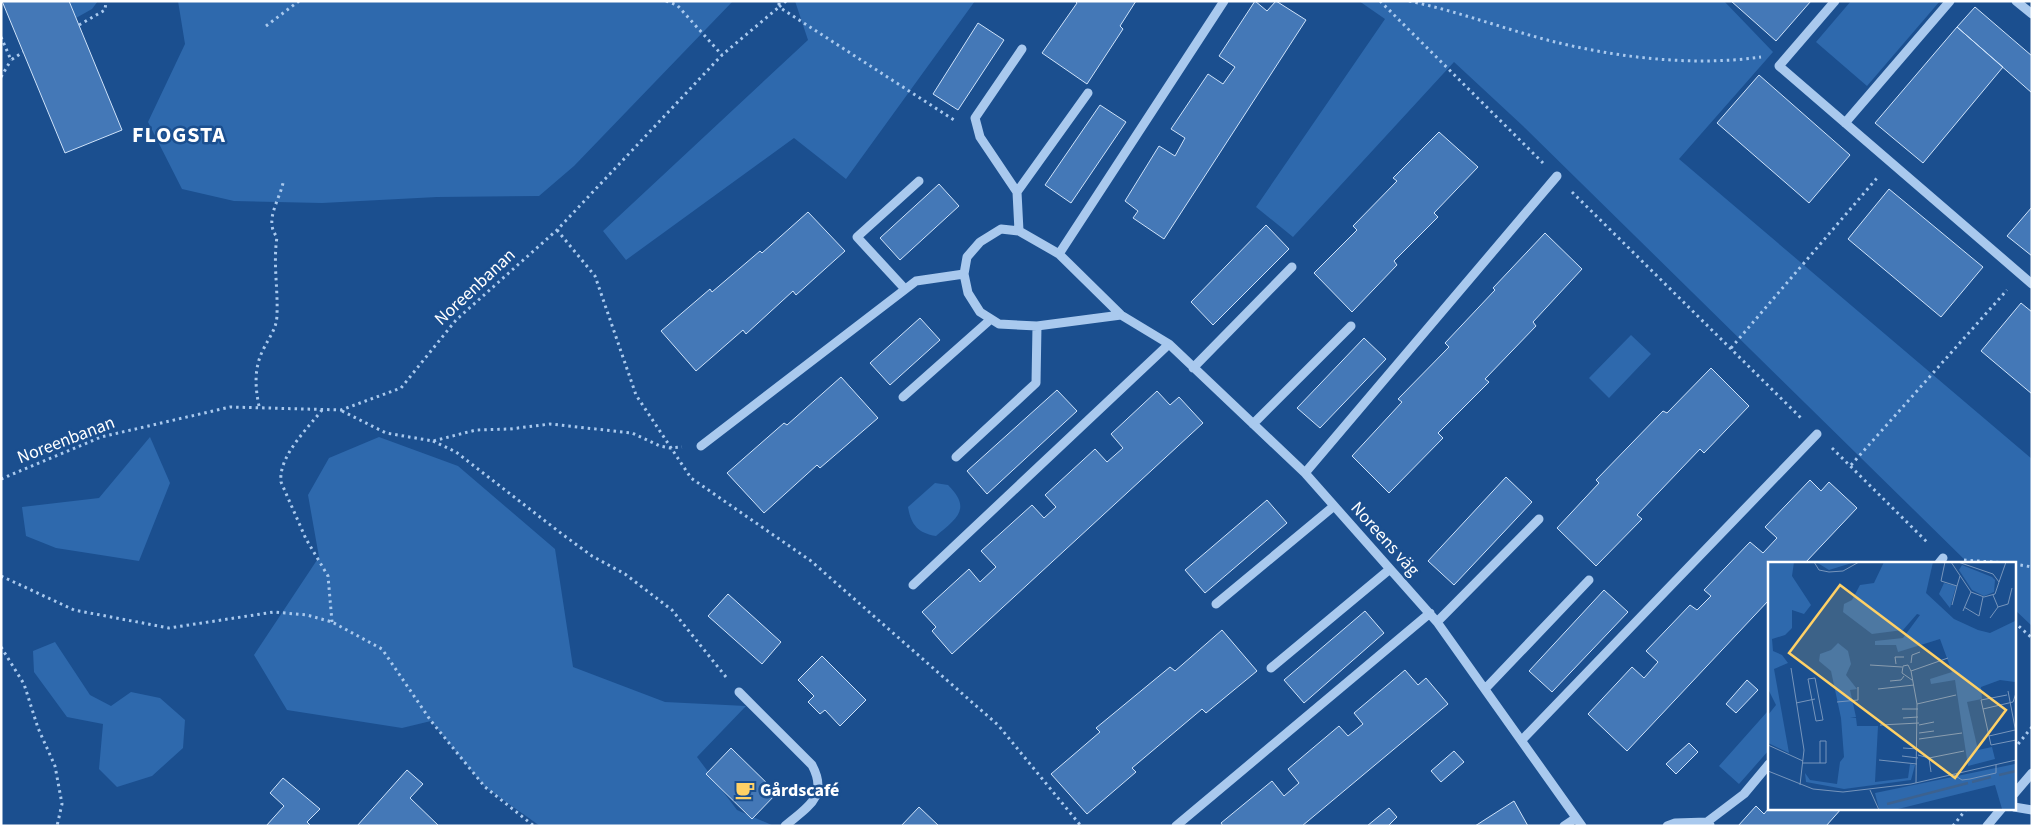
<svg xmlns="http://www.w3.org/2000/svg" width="2033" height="827" font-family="'Source Sans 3',sans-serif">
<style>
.green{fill:#2e69ad}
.building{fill:#4478b7;stroke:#cfe3fa}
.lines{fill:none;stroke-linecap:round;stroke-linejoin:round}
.path{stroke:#a9c9ee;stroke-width:3;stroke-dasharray:2.5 4;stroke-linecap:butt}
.minor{stroke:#a9c9ee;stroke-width:9}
.labels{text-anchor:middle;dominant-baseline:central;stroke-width:5;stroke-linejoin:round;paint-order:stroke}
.street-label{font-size:18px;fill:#fff;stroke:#1b4f8f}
.poi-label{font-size:18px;font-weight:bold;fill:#fff;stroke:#1b4f8f;text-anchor:start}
.district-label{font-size:22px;font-weight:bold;letter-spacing:1px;fill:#fff;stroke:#1b4f8f}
.inset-river{fill:none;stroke:#3c6290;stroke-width:2.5}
.inset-road{fill:none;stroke:#7695bc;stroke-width:1}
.view{fill:#ffd166;fill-opacity:0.15;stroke:#ffd166;stroke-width:2.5}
.inset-edge{fill:none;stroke:#fff;stroke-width:2.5}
</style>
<rect width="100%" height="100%" fill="#1b4f8f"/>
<path class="green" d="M69 1H98L92 9 76 18Z
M178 1H733L574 166 539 196 437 197 322 203 234 201 182 189 148 122 185 44Z
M795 1H975L846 179 794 138 626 260 603 231 808 40Z
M1359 1H1724L1773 52 1679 159 2032 459V626L2014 609V563H1968L1523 126 1454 62 1293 237 1256 207 1385 19Z
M1851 1H1940L1867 86 1816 42Z
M1631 335 1651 354 1609 398 1589 378Z
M150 437 170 483 139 561 56 548 26 536 22 507 99 498Z
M379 437 458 466 555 549 573 667 665 702 746 706 697 757 737 810 774 826H540L485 787 431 721 402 728 287 710 254 655 319 557 308 495 329 458Z
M935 483 948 485C972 509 957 518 936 536 918 533 911 525 908 507Z
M55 642 90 695 111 706 131 692 160 698 185 720 183 748 152 776 117 787 99 769 103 724 67 717 34 672 33 651Z
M1767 712 1769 714V750L1739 784 1719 766Z"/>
<path class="building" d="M2 1H69L122 130 65 153Z
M1075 1H1136L1120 26 1123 29 1087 84 1042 53 1077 3Z
M1255 1 1267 11 1276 1 1306 20 1164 239 1133 218 1138 211 1125 201 1159 146 1175 156 1185 138 1171 129 1208 74 1223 84 1235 67 1219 56Z
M1731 1H1811L1776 41Z
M1975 7 2032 56V93L1957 27Z
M978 23 1004 40 958 110 933 94Z
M1957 27 2003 67 1923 163 1875 123Z
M1759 75 1850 155 1809 203 1717 123Z
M1100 105 1126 122 1071 203 1045 185Z
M1439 132 1478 167 1434 213 1438 217 1394 261 1397 265 1352 312 1314 273 1357 230 1353 226 1397 181 1393 178Z
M939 184 959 206 900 260 880 238Z
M1889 189 1983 267 1941 317 1848 239Z
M2032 207V256L2007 236Z
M808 212 845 251 796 295 793 291 746 334 743 330 696 371 661 331 710 289 712 292 760 251 762 253Z
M1266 225 1289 249 1213 325 1191 302Z
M1545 233 1582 269 1533 322 1536 326 1485 379 1489 382 1438 433 1443 438 1389 493 1352 456 1402 402 1398 399 1449 347 1445 343 1495 290 1493 288Z
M2021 303 2032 312V394L1981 351Z
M920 318 940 340 890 385 870 363Z
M1364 338 1386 359 1320 428 1297 408Z
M1711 368 1749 406 1704 453 1700 449 1637 515 1642 519 1596 566 1557 528 1599 483 1596 480 1663 411 1667 413Z
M841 377 878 418 820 468 817 465 764 513 727 473 784 423 787 425Z
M1057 390 1077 411 987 494 967 471Z
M1157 391 1170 405 1179 397 1203 423 952 654 932 631 936 627 922 612 969 569 980 582 996 567 981 551 1032 505 1044 518 1056 507 1045 495 1095 449 1107 462 1123 448 1111 434Z
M1506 477 1532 502 1454 585 1428 561Z
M1810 480 1821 491 1829 482 1857 508 1805 563H1769V600L1627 751 1588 714 1632 667 1644 678 1658 662 1646 651 1690 605 1697 610 1711 596 1704 590 1750 542 1763 553 1777 538 1765 527Z
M1267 500 1287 523 1205 593 1185 570Z
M1604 590 1628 612 1552 692 1529 671Z
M728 594 781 642 762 664 708 616Z
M1365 611 1384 633 1304 703 1284 680Z
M1222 630 1257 671 1206 713 1202 709 1132 768 1136 772 1087 814 1051 774 1100 732 1096 728 1170 667 1175 671Z
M822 656 866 700 840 726 825 710 820 714 808 702 814 696 798 680Z
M1405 670 1418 685 1426 678 1448 704 1302 826H1223L1221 823 1272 781 1284 796 1299 783 1288 769 1339 726 1348 736 1363 724 1354 713Z
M1747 680 1758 690 1736 713 1726 704Z
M1689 743 1698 752 1676 774 1666 764Z
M731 748 777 793 752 819 706 774Z
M1454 751 1464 762 1441 782 1431 771Z
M407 770 423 784 410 798 439 826H357Z
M283 778 320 809 307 822 311 826H266L284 806 270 793Z
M1514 801 1528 826H1475Z
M1756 806 1764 814 1769 808H1842L1826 826H1738Z
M919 807 939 826H901Z
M1389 808 1397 817 1388 826H1367Z"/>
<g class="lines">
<path class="path" d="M666 1 677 5 722 55
M786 1 779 7 954 120
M1380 1 1543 163
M1409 1C1447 9 1482 21 1519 32 1594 55 1684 68 1761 57
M79 25 105 10 106 1
M266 26 299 1
M1 37 11 60 23 52
M1 77 11 60
M1572 192 1802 419
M557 230 595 276 636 395 691 478 811 561 998 725 1081 826
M1731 348 1877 178
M259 406C255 387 254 368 263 350 269 337 277 329 277 314 278 288 273 263 277 237 264 221 279 201 283 183
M322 410C307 429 278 457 281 482L306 539 328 576 332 622
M342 411 386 433 433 441 476 430 510 429 550 424 632 433 660 446 670 448 682 447
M433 441 456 452 562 534 592 556 625 574 672 610 726 677
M1832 448 1929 544
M1851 465 2007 290
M1 479 101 437 230 407 341 410 401 388 456 320 557 230 722 55 779 7V1
M1964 560 2006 563
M2014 564 2032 567
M1 576 74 610 169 628 274 612 307 615 332 622 382 649 431 721 485 787 534 826
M2014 622 2032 638
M1 647 24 684 38 728 55 766 62 804 57 826
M2014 749 2032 727
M1953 826 1967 808"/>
<path class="minor" d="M1835 1 1779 66 2032 284
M2016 1 2032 14
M1845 123 1950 1
M1017 192 980 137 975 118 1022 49
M1019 231 1017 192 1088 93
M1059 254 1224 1
M905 289 857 237 919 181
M1121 315 1037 326 999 324 980 312 968 293 964 274 967 257 980 242 1001 229 1019 231 1059 254 1121 315 1169 344 1305 473 1437 622 1582 826
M1193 368 1292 267
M903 397 991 319
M1253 424 1351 326
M701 446 916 281 964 274
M956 457 1036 383 1037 326
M1305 473 1557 176
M1939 563 1943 558
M913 585 1169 344
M1216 604 1334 506
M1437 622 1539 519
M1271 668 1390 569
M1485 689 1589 580
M739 692 812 765C829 797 807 807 785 826
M1522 740 1817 434
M2014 794 2032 773
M2014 807 2032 810
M1707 822 1744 794 1769 764
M1176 826 1430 613
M1564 826 1576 818
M1667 826 1675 823 1707 822 1710 825
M1987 826 2002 808"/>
</g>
<defs>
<symbol id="cafe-bare" viewBox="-9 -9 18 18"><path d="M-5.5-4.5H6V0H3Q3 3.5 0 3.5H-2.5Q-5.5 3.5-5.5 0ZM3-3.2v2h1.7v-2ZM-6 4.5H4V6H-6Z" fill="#ffd166" stroke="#1b4f8f" stroke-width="2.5" paint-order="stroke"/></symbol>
</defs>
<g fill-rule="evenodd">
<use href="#cafe-bare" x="731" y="776" width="28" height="28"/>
</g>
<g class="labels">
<g class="street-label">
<text transform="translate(475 287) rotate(-43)">Noreenbanan</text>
<text transform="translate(66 440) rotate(-21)">Noreenbanan</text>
<text transform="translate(1385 539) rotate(48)">Noreens väg</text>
</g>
<g class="poi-label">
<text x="760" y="790">Gårdscafé</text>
</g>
<g class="district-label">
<text x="179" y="135">FLOGSTA</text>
</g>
</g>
<g transform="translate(1768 562)">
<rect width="248" height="248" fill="#1b4f8f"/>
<path d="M0 0H26L24 14 43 43 36 52 24 48V66L17 73 4 77 5 89 14 93 20 101 6 107 21 191 0 181V153L8 143 0 127ZM48 0H87L61 8ZM116 0H165L158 31 186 57 210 68 222 71 247 59V120L232 118 213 125 214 137 199 140 210 188 224 185 227 197 200 204 187 118 163 122 162 117 184 110 172 77 130 90 128 83H107V79L135 76 152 53 149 52 135 68 104 72 75 50 76 42 84 38 92 23 106 21ZM194 3 224 15 227 18 226 30 216 34 204 28 191 8ZM176 21 188 24 182 46 171 32ZM70 81 80 89 83 102 78 113 89 127 82 128 88 155 82 156H88L89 164H110L107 220 140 216 142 202 147 203 143 218 76 227 38 220 37 211 42 218 69 222 72 200 76 195 73 156 63 109 51 99 52 92 63 88ZM247 202V247H234L227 223 130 247H108H111L107 231Z" fill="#2e69ad"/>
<path class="inset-river" d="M231 213 248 209M204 220 223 215M119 242 200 221"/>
<path class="inset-road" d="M46 0 51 8 61 10 75 9 91 0M177 0 173 19 189 24 192 14M183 0 203 30 216 35 227 32 231 20 225 12 190 0M231 20 238 0M184 43 189 24M196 45 211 54 215 35M230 45 240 42 244 26M195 49 203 30M222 56 230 45 225 33M143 101 144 93 152 90M128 102 127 95H136M102 103 134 105M23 106 36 188 32 223M143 109 180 96M47 116 55 158 48 159 40 117ZM144 118 134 111 135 104 140 103 143 109 149 142 148 221M122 119 133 118 136 114M110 127 146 123M240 129 248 171M239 133 213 138 223 183 248 178M69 140 90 138V125M28 141 47 137M149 142 188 133M134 147H150M215 147 245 140 248 131M135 156 150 155M112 163 151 161M151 163 166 160M151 171 166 169M221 174 247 168M151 177 194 171M0 183 35 199M135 186 150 187M150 193 161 196 163 210M134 194 150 196M161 196 196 189M111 198 149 202M35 201H58V179H52V201M0 209 45 227 75 230 143 222 248 198M186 213 194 218 202 217 228 211V203M102 228 111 248"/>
<path class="view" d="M72 23 238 148 187 216 21 91Z"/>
<rect width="248" height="248" class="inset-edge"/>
</g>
<rect width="2033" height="827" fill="none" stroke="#ffffff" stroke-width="5"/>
</svg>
